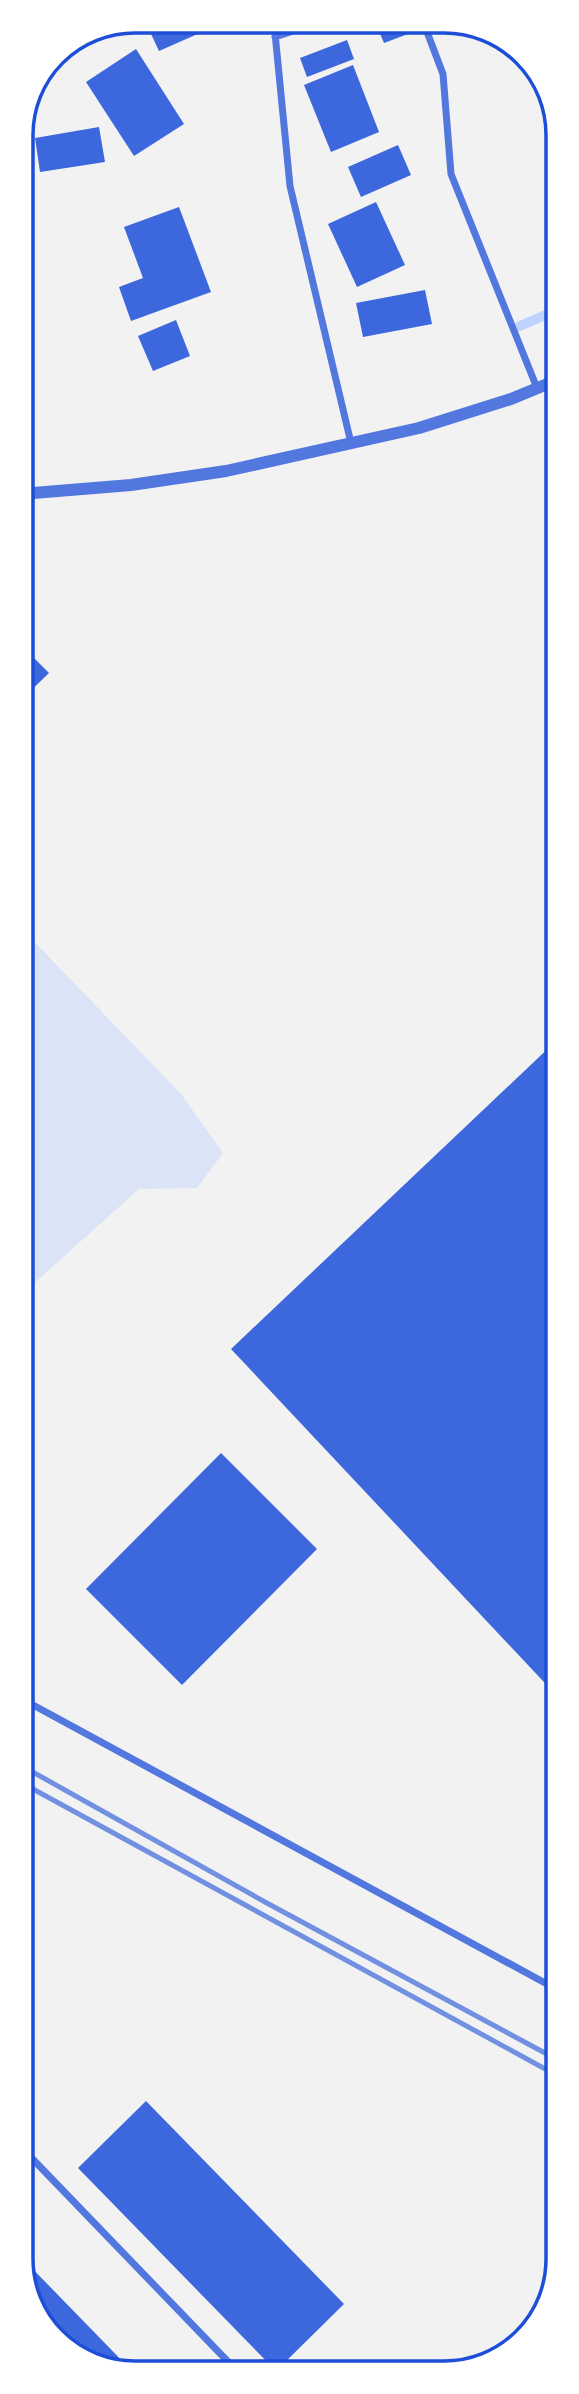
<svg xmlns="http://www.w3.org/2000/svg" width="579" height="2394" font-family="Inter,sans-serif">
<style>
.green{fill:#dbe4f7}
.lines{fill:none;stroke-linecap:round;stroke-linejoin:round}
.stream{stroke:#bfd3fe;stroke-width:10}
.building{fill:#3d67dc}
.minor{stroke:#5277de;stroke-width:7}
.tertiary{stroke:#5277de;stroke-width:12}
.rail{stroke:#7290e2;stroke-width:5}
.rim{fill:none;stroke:#1d4ed8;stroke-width:3.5}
</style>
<rect width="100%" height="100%" fill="#f2f2f2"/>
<path class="green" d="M22 929 181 1094 223 1153 197 1188 139 1189 22 1294Z"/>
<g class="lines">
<path class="stream" d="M520 326 557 310"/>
</g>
<path class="building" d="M145 21 206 22 209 29 159 51Z
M376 24H413L416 31 384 43Z
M347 40 354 59 307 77 300 58Z
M136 49 184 124 134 156 86 82Z
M353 65 379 132 331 152 304 85Z
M99 127 105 162 40 172 35 138Z
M398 145 411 175 361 197 348 167Z
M376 202 405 265 357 287 328 224Z
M179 207 211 292 131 321 119 287 143 278 124 227Z
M425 290 432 324 363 337 356 303Z
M176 320 190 356 153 371 138 336Z
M21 645 49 673 21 700Z
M557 1040 558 1697 231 1349Z
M221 1453 317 1549 182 1685 86 1589Z
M146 2101 344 2304 276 2371 78 2168Z
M22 2258 132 2371H113L54 2339 22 2274Z"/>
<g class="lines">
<path class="minor" d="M274 23 290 186 351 443
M424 24 443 74 451 174 537 388
M275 37 318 23
M22 1699 558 1990
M22 2148 237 2371"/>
<path class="tertiary" d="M21 494 131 485 226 471 419 428 511 399 557 380"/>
<path class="rail" d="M22 1766 265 1902 558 2060
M22 1783 558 2076"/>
</g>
<path d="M0 0H579V2394H0ZM135 33H444A102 102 0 0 1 546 135V2259A102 102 0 0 1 444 2361H135A102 102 0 0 1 33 2259V135A102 102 0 0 1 135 33Z" fill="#fff" fill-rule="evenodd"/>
<path class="rim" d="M135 33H444A102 102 0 0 1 546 135V2259A102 102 0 0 1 444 2361H135A102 102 0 0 1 33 2259V135A102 102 0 0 1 135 33Z"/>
</svg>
